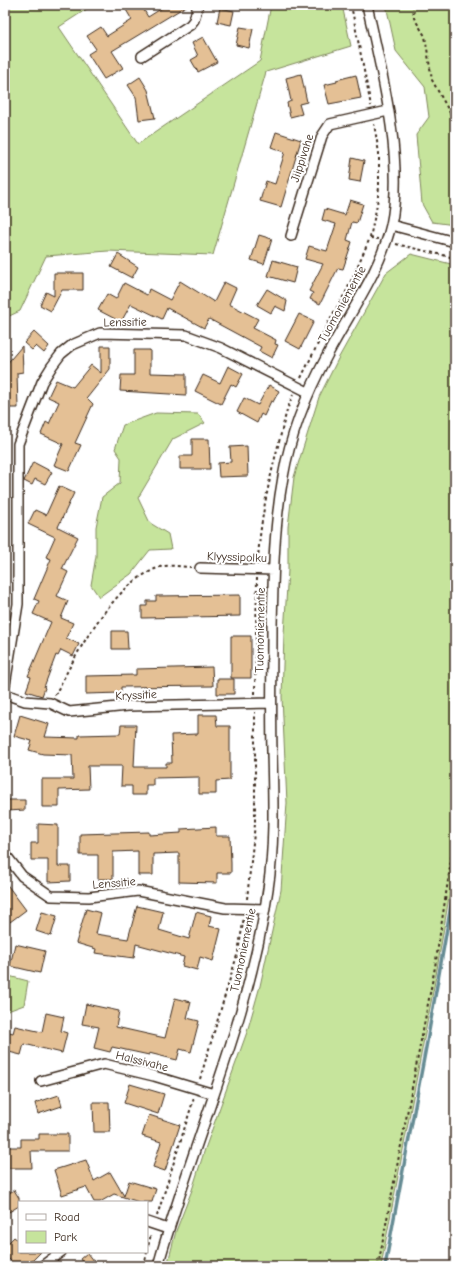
<svg xmlns="http://www.w3.org/2000/svg" width="460" height="1271" font-family="'Comic Neue',sans-serif">
<style>
.green{fill:#c6e49c;stroke:#80875d}
.lines{fill:none;stroke-linecap:round;stroke-linejoin:round}
.stream{stroke:#668c94;stroke-width:3.5}
.building{fill:#e4c095;stroke:#3b2a1e}
.minor-casing{stroke:#3b2a1e;stroke-width:12}
.path{stroke:#3b2a1e;stroke-width:2;stroke-dasharray:3 3;stroke-linecap:butt}
.minor{stroke:#fff;stroke-width:9}
.labels{text-anchor:middle;dominant-baseline:central;stroke-width:4;stroke-linejoin:round;paint-order:stroke}
.street-label{font-size:12px;fill:#3b2a1e;stroke:#fff}
</style>
<rect width="100%" height="100%" fill="#fff"/>
<filter id="ink" filterUnits="userSpaceOnUse"><feTurbulence type="fractalNoise" baseFrequency=".025" numOctaves="2"/><feDisplacementMap in="SourceGraphic" scale="8" xChannelSelector="R" yChannelSelector="G"/><feConvolveMatrix kernelMatrix="1 2 1 2 8 2 1 2 1" color-interpolation-filters="sRGB"/></filter>
<g filter="url(#ink)">
<path class="green" d="M5 5H93L59 27 138 144 260 61 271 5H342L351 46 266 72 213 255 108 251 46 256 20 311 5 318Z
M386 5H455V225L432 222 422 204 416 135 429 117 425 87 396 51Z
M411 254 455 265V861L435 981 381 1266H167L176 1231 192 1190 205 1149 247 1032 260 986 281 890 287 803 282 697 284 634 288 570V527L294 477 319 397 338 359 386 273Z
M156 413 198 414 205 423 173 439 138 498 150 523 168 534 171 549 150 550 131 574 99 597 91 585 96 556V527L102 497 120 483 121 458 115 449 123 425Z
M5 975 28 981 24 1005 5 1012Z"/>
<g class="lines">
<path class="stream" d="M385 1266 427 1042 455 883"/>
</g>
<path class="building" d="M130 5H141L148 17 167 5H188L112 51 123 68 104 79 88 54 96 49 87 36 101 27 107 36 132 20 125 8Z
M220 8 234 11 231 25 217 22Z
M240 27 253 29 249 48 236 45Z
M203 37 217 62 198 72 191 60 198 56 192 43Z
M301 74 307 102 299 104 302 114 290 117 287 103 291 101 286 78Z
M356 75 361 98 329 104 324 85 337 82 336 80Z
M140 77 148 90 155 118 139 120 136 97 128 85Z
M276 132 301 140 281 207 260 201 266 181 275 184 285 152 271 147Z
M352 158 364 161 360 182 349 180Z
M350 200 363 204 357 223 352 222 347 240 352 242 343 269 338 268 320 304 310 299 313 293 309 291 323 264 305 259 309 246 327 251 336 224 322 220 325 209 345 215Z
M259 235 272 239 264 264 251 260Z
M118 254 138 267 132 278 111 267Z
M273 260 297 267 293 283 268 276Z
M54 273H83V290H62L51 311 40 305 46 292 54 296Z
M180 281 214 302 224 282 236 288 229 304 258 319 253 328 276 340 275 344 278 345 272 358 259 351 261 347 209 319 204 328 167 308 162 319 131 304 121 322 98 310 107 294 116 299 124 283 147 295 149 289 170 300Z
M267 289 287 301 285 311 275 306 271 313 257 305Z
M299 314 314 321 300 349 285 341Z
M34 332 49 346 44 353 36 346 32 350 24 343Z
M22 346 23 372 17 373 18 408H5V366Z
M101 346H110V369L87 398 93 404 75 443 81 445 69 471 54 465 63 444 41 434 46 422 49 424 59 402 48 397 56 380 73 387 91 365 101 373Z
M134 350H150V373L186 374V395L120 391 121 375H134Z
M228 366 243 374 236 387 231 384 221 404 195 391 203 375 220 383Z
M269 385 279 391 273 402 271 401 264 416 261 414 257 423 237 412 244 398 258 405Z
M192 439H209L210 469H180V456H192Z
M247 446 248 476 219 477 218 463 231 462 230 447Z
M33 462 52 472 45 484 35 479 32 485 24 481Z
M59 486 74 493 58 527 78 537 62 569 68 572 57 596 68 601 61 618 73 623 66 638 79 644 73 656 61 650 58 656 56 655 44 687 45 688 42 696 26 691 31 677 28 676 51 622 33 614 39 601 34 599 51 559 46 557 55 537 28 524 35 510 46 515Z
M240 595V616L142 618V606H147V601H156V596Z
M112 631H127L128 649H112Z
M231 636H251V678H231Z
M212 667 213 686 121 687V693L86 694V676L136 675V669Z
M217 679H234V694H217Z
M20 715 49 724 45 737 79 738V735L120 734 121 725H136L134 767H166V763H172L171 735 198 734V715H216L217 726H230V780L216 781V794H199V777L153 778V785H146V795H132V786H121L122 766H88L89 789 59 790V807H42V779H73L72 755 43 754 29 750 32 741 14 736Z
M7 800H25V810L7 811Z
M38 824 58 825V866H70V881L48 882V860H31V843H38Z
M216 827V836H230L231 863V873H217V883L179 882V853L153 854V875H138V851L113 852V879H98V855H80V834L149 832V835L181 833V829Z
M5 882 26 910 10 922 5 915Z
M137 906 163 912 159 930 189 939 196 912 211 916 209 926 221 929 213 961 200 957 197 970 182 966 184 957 136 944 134 958 95 953 96 949 76 943 86 909 101 913 96 934 128 939Z
M42 912 57 916 51 936 36 931Z
M15 944 45 951 40 973 10 966Z
M175 998 191 1002 187 1018 199 1021 191 1052 180 1049 177 1060 149 1053V1055L112 1047 110 1052 94 1048 99 1027 82 1024 86 1004 119 1011 116 1027 165 1038Z
M46 1013 64 1017 61 1031 67 1033 62 1053 24 1044 21 1055 5 1051V1031L13 1033 15 1026 42 1032Z
M130 1084 164 1094 158 1114 124 1103Z
M59 1095 62 1106 38 1114 35 1103Z
M93 1102H109L110 1132H94Z
M149 1115 180 1125 165 1171 153 1167 161 1142 142 1136Z
M39 1134H68V1151H31L32 1168H5V1147H21V1139H39Z
M86 1160 94 1181 110 1172 124 1196 129 1181 156 1189 152 1202H139L114 1194 100 1202H94L86 1187 62 1195 54 1170Z
M14 1190 19 1198V1206L9 1212 5 1206V1196Z
M14 1237 19 1241V1252H41L27 1266H16L5 1255V1246Z
M87 1253 97 1266H85L80 1259Z"/>
<g class="lines">
<defs>
<path id="minor" d="M142 56 190 25 194 20 198 5
M391 225 455 242
M291 236 322 136 330 124 388 111
M200 568 273 570
M5 685 18 604V444L42 382 52 366 61 354 72 345 100 333 186 335 221 348 308 392
M5 694 25 701 50 703 69 712 128 706 271 703
M5 854 22 876 51 896 89 897 138 891 225 908 265 909
M41 1081 104 1064 154 1076 214 1094
M147 1222 168 1229
M42 1266 61 1252
M158 1266C193 1140 250 1019 268 889 275 844 273 797 272 752 271 710 272 669 272 627 273 577 274 526 283 477 290 436 308 391 328 354 350 312 380 272 391 225 405 161 381 69 367 5"/>
</defs>
<use href="#minor" class="minor-casing"/>
<path class="path" d="M351 5 371 106
M413 5 414 18 425 36 432 80 455 122
M370 238 378 239
M396 244 455 258
M301 378 330 319 346 292 370 238 377 205 379 187V153L374 124
M258 560C260 520 269 481 279 442 283 426 286 410 293 395
M255 694 257 578
M55 695C78 651 111 585 160 567 168 564 182 567 191 567
M247 899 255 824V712
M200 1079 238 952 244 917
M157 1216 194 1098
M147 1251 151 1234
M144 1266 147 1252
M378 1266 435 967 455 834"/>
<use href="#minor" class="minor"/>
</g>
</g>
<g class="labels">
<g class="street-label">
<text transform="translate(302 158) rotate(-72)">Jiippivahe</text>
<text transform="translate(342 304) rotate(-61)">Tuomoniementie</text>
<text transform="translate(125 322) rotate(-1)">Lenssitie</text>
<text transform="translate(237 557) rotate(2)">Klyyssipolku</text>
<text transform="translate(260 630) rotate(-89)">Tuomoniementie</text>
<text transform="translate(136 695) rotate(-3)">Kryssitie</text>
<text transform="translate(114 883) rotate(-5)">Lenssitie</text>
<text transform="translate(243 950) rotate(-78)">Tuomoniementie</text>
<text transform="translate(142 1061) rotate(14)">Halssivahe</text>
</g>
</g>
<rect width="460" height="1271" fill="none" stroke="#fff" stroke-width="20"/>
<rect x="10" y="10" width="440" height="1251" fill="none" stroke="#3b2a1e" stroke-width="1.5" filter="url(#ink)"/>
<rect x="18" y="1201" width="130" height="52" fill="#ffffff" stroke="#b1aaa5"/>
<rect x="26" y="1214" width="20" height="6" fill="#ffffff" stroke="#b1aaa5"/>
<text x="54" y="1221" font-size="12" fill="#3b2a1e">Road</text>
<rect x="26" y="1231" width="20" height="12" fill="#c6e49c" stroke="#b1aaa5"/>
<text x="54" y="1241" font-size="12" fill="#3b2a1e">Park</text>
</svg>
